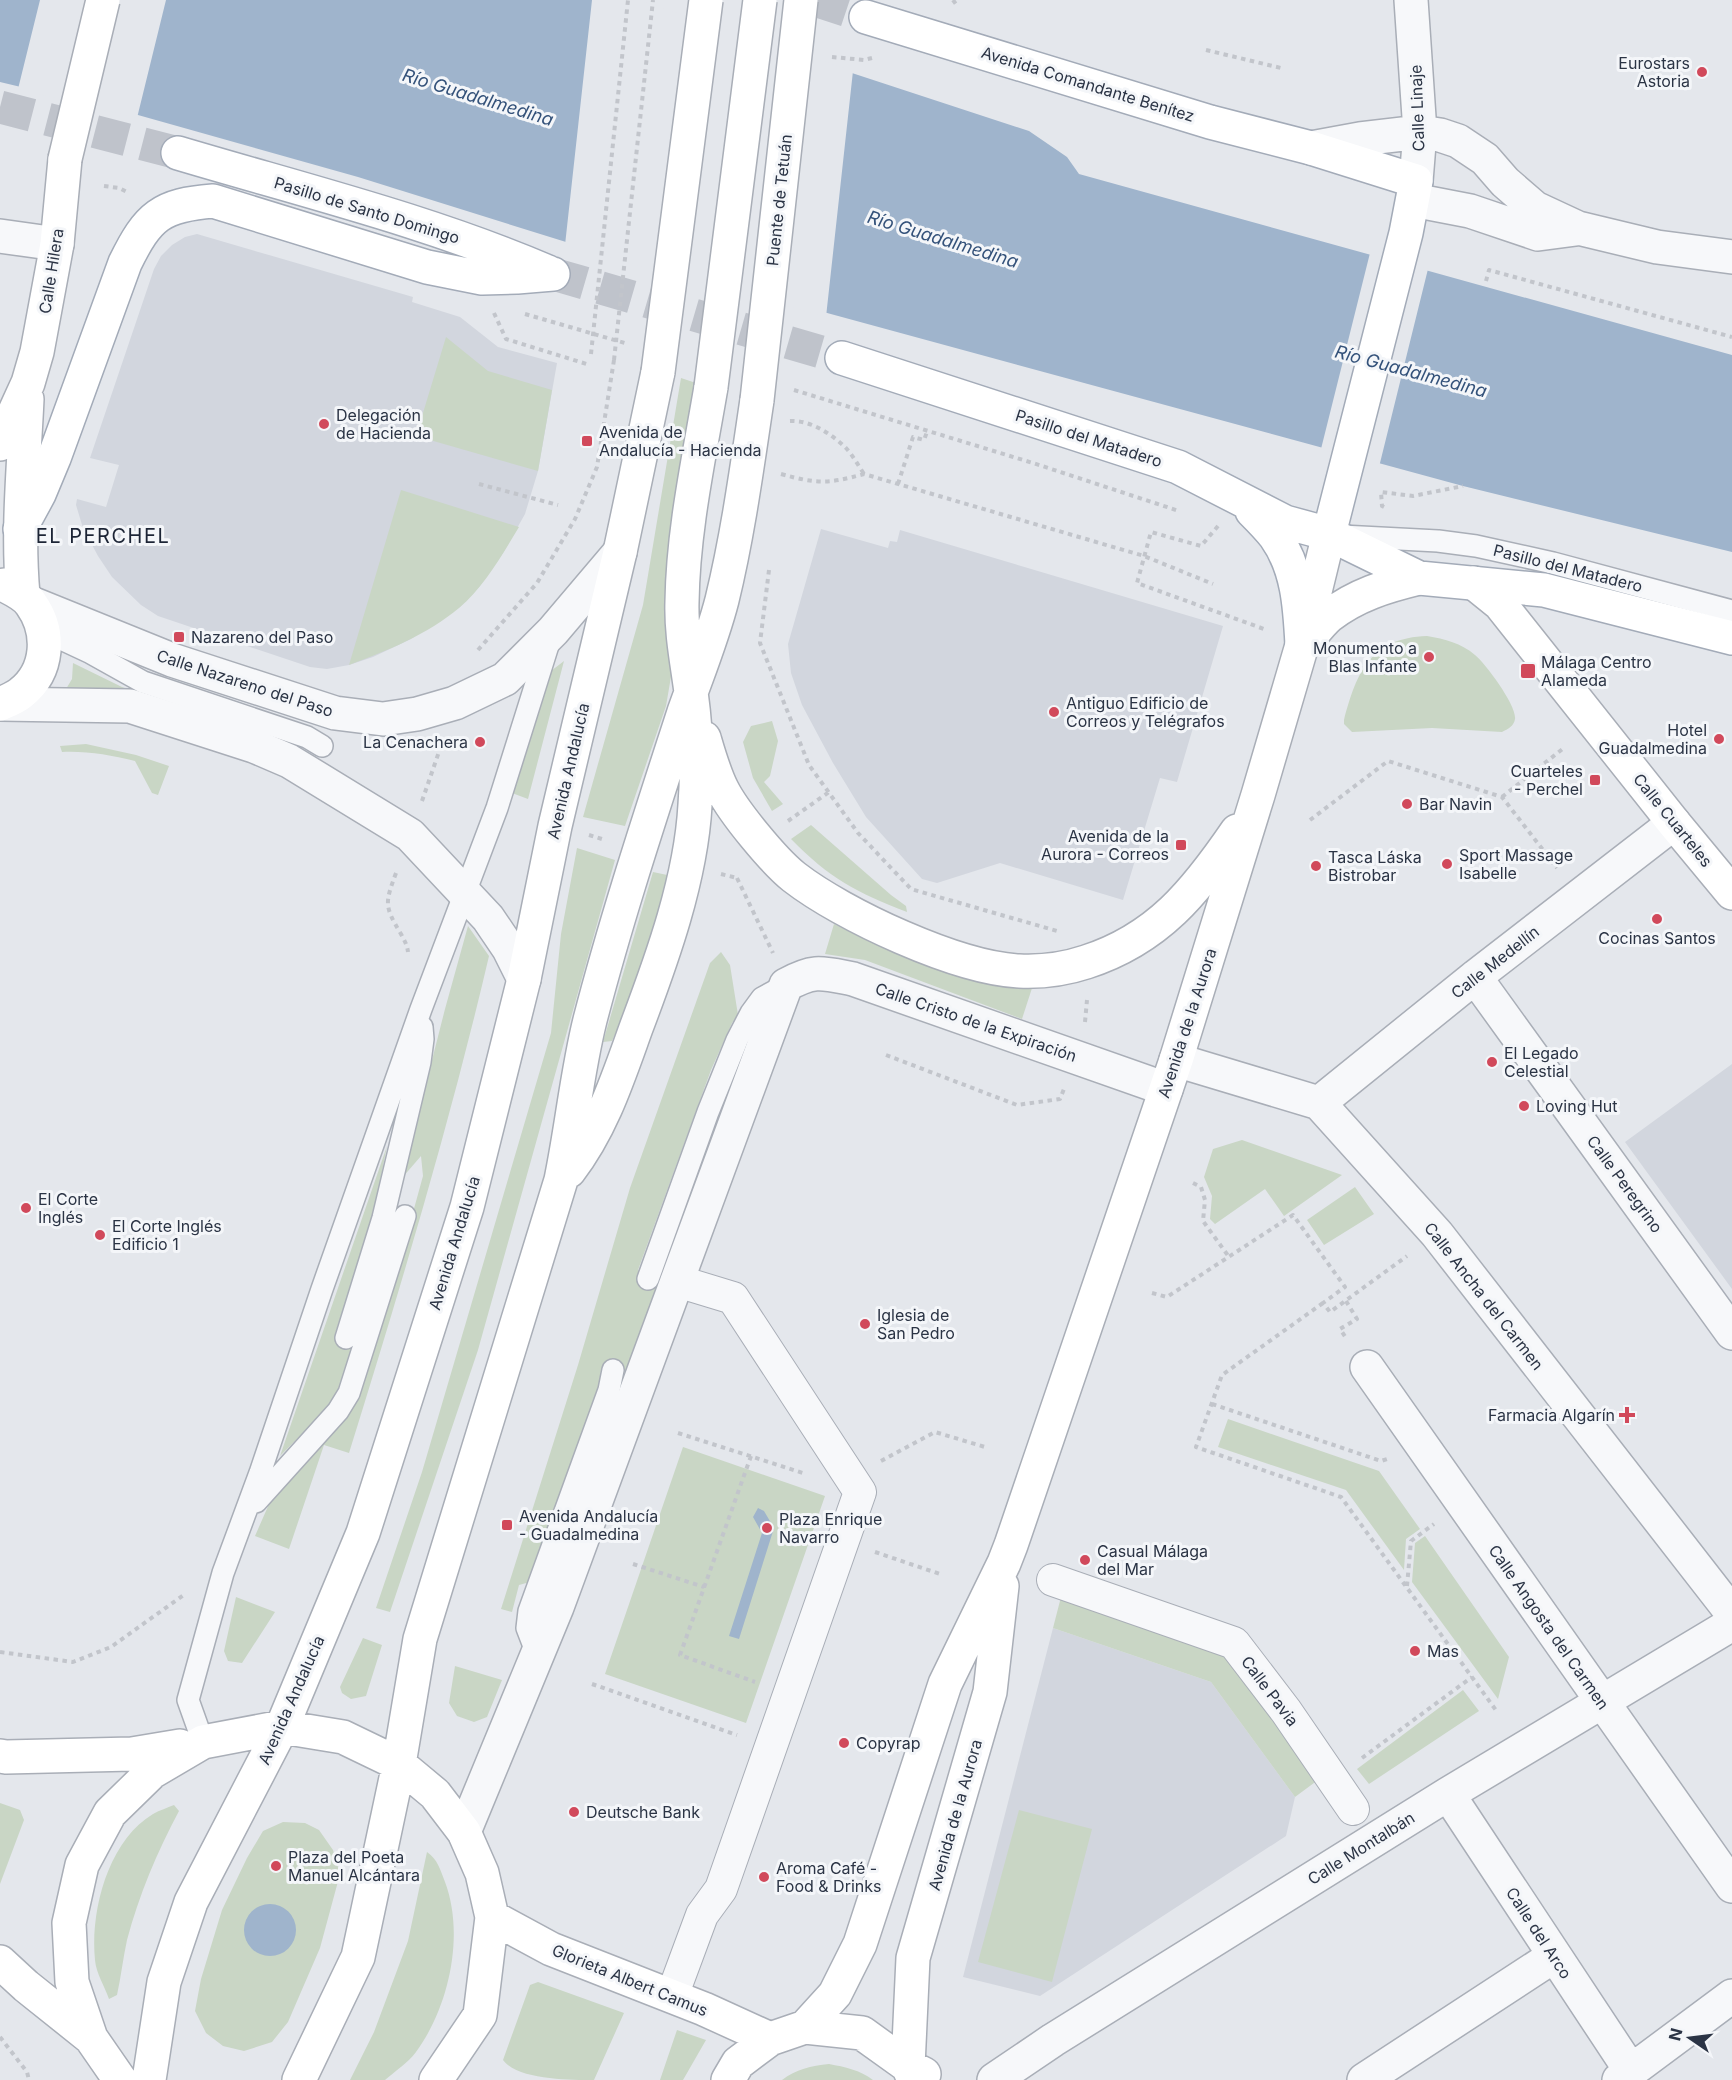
<svg xmlns="http://www.w3.org/2000/svg" width="1732" height="2080" font-family="Inter,sans-serif">
<style>
.built{fill:#d2d6de}
.green{fill:#c9d6c5}
.water{fill:#9fb4cc}
.pier{fill:#e4e7ec}
.lines{fill:none;stroke-linecap:round;stroke-linejoin:round}
.primary-tunnel{stroke:#bfc3cb;stroke-width:33;stroke-dasharray:33 16;stroke-linecap:butt}
.service-casing{stroke:#a9aeb7;stroke-width:24}
.pedestrian-casing{stroke:#a9aeb7;stroke-width:34}
.minor-casing{stroke:#a9aeb7;stroke-width:36}
.secondary-casing{stroke:#a9aeb7;stroke-width:36}
.primary-casing{stroke:#a3abb8;stroke-width:36}
.path{stroke:#c2c5cb;stroke-width:4;stroke-dasharray:4.5 4.5;stroke-linecap:butt}
.service{stroke:#f7f8fa;stroke-width:21}
.pedestrian{stroke:#f7f8fa;stroke-width:32}
.minor{stroke:#f7f8fa;stroke-width:33}
.secondary{stroke:#fff;stroke-width:33}
.primary{stroke:#fff;stroke-width:33}
.secondary-bridge-casing{stroke:#a9aeb7;stroke-width:36;stroke-linecap:butt}
.path-bridge{stroke:#c2c5cb;stroke-width:4;stroke-dasharray:4.5 4.5;stroke-linecap:butt}
.secondary-bridge{stroke:#fff;stroke-width:33}
.poi-dot{fill:#d1495b;stroke:#f4f6f9;stroke-width:2}
.labels{text-anchor:middle;dominant-baseline:central;stroke-width:6;stroke-linejoin:round;paint-order:stroke}
.poi-label{font-size:16px;fill:#2b3445;stroke:#f4f6f9;text-anchor:start}
.street-label{font-size:16px;fill:#2b3445;stroke:#f4f6f9}
.water-label{font-size:18px;font-style:italic;fill:#34527a;stroke:#f4f6f9}
.quarter-label{font-size:20px;letter-spacing:1.5px;fill:#1d2536;stroke:#f4f6f9}
</style>
<rect width="100%" height="100%" fill="#e4e7ec"/>
<path class="built" d="M197 234 413 297 412 302 460 317 498 347 557 363 538 471 525 514 503 553 479 587 460 607 411 639 373 657 349 665 327 669 310 667 158 616 141 605 112 577 98 556 83 528 76 505 77 499 106 507 119 465 90 458 154 269 161 256 172 245 185 237Z
M821 529 888 548 890 541 897 542 900 530 1223 626 1177 782 1160 778 1123 900 1000 863 937 883 922 879 866 817 833 763 802 705 791 673 788 644Z
M1732 1064V1289L1625 1142Z
M1053 1628 1211 1682 1295 1797 1286 1836 1040 1996 963 1977Z"/>
<path class="green" d="M446 337 488 371 552 390 538 471 416 436Z
M681 378 696 383 665 607 673 665 666 706 625 826 583 817 643 605Z
M401 490 519 527C502 555 484 587 459 608 428 634 387 651 349 665Z
M1427 636C1445 639 1461 643 1475 655 1486 664 1517 706 1515 719 1514 726 1508 729 1502 732L1432 728 1352 732 1344 724V720C1357 671 1371 638 1427 636Z
M564 661 528 799 512 793 551 671Z
M73 663 122 687 188 709 63 694 72 679Z
M772 721 778 741 770 776 764 782 783 804 772 811 753 778 743 742 751 726Z
M86 744 136 755 169 766 158 795 152 793 135 761C110 755 88 751 62 752L60 746Z
M811 825 891 895 906 906 907 912C857 893 829 878 791 839Z
M577 848 615 860 478 1350 390 1612 376 1608 422 1472 551 1033 561 934Z
M653 872 672 876 650 955 612 1041 603 1042Z
M834 924 871 942 972 976 1033 985 1022 1019 865 960 825 954Z
M468 926 489 956C450 1123 400 1289 349 1453L324 1445 289 1549 255 1536 273 1495 326 1440 358 1399 385 1314 423 1176 421 1156 402 1178 445 1009Z
M721 952 730 965 738 1015 732 1023 711 1070 638 1270 658 1289 628 1372 601 1369 600 1381 530 1582 519 1585 512 1612 501 1609 578 1365 630 1188 710 963Z
M1242 1140 1342 1175 1284 1216 1265 1189 1215 1224 1210 1219 1212 1196 1204 1177 1213 1149Z
M387 1146 374 1212 335 1334 357 1341 344 1382 331 1405 280 1456Z
M1355 1187 1374 1214 1324 1245 1307 1220Z
M1228 1419 1379 1471 1420 1529 1406 1539 1404 1570 1346 1490 1218 1447Z
M683 1447 825 1496 746 1723 605 1674Z
M1425 1536 1509 1657 1498 1699 1412 1582 1415 1543Z
M236 1597 275 1612 242 1663 228 1661 224 1651Z
M1061 1597 1231 1656 1322 1777 1295 1797 1211 1682 1053 1628Z
M363 1638 382 1645 366 1696 351 1699 342 1693 340 1687Z
M455 1666 502 1680 487 1717 474 1722 457 1716 449 1703Z
M1463 1690 1479 1711 1369 1784 1357 1769Z
M0 1803 20 1810 24 1820 0 1884Z
M174 1805 179 1811C157 1852 139 1895 127 1940 123 1958 121 1977 117 1995L109 1999C105 1987 96 1973 95 1960 90 1911 108 1841 153 1814 160 1810 167 1808 174 1805Z
M1019 1810 1092 1829 1052 1982 978 1962Z
M283 1822 305 1823 319 1830 333 1850 340 1874 320 1948 288 2022 272 2042 244 2051 223 2046 206 2033 195 2011 201 1979 222 1910 247 1858 263 1831Z
M427 1852C438 1860 440 1869 445 1882 465 1935 449 2007 416 2052 408 2063 395 2071 385 2080H350L374 2032 408 1941Z
M538 1982 624 2013 594 2080C569 2080 518 2080 503 2060L530 1985Z
M677 2030 706 2040 683 2080H660Z
M829 2064C845 2067 860 2070 873 2080H782C796 2069 811 2066 829 2064Z"/>
<path class="water" d="M0 0H629L1029 131 1067 157 1079 174 1732 355V552L1463 486 566 242 358 177 138 115 0 82Z
M758 1508 764 1511 774 1528 739 1639 729 1636 762 1533 753 1517Z
M244 1930a26 26 0 1 1 52 0a26 26 0 1 1-52 0Z"/>
<path class="pier" d="M40 0H166L137 118 18 89Z
M592 0H638L853 71 826 317 565 245Z
M1370 253 1428 269 1379 467 1321 449Z"/>
<g class="lines">
<path class="primary-tunnel" d="M815 0 866 17
M0 107 178 153
M553 274 842 358"/>
<defs>
<path id="service" d="M1342 536 1438 541 1476 546 1553 563 1732 611
M44 631 91 653 143 682 307 737 322 746
M648 1279 708 1112 737 1040 751 1013 762 998 786 985
M346 1338 383 1218 420 1062 423 1039 422 1027
M256 1502 338 1411 349 1393 405 1216
M537 1654 527 1628 529 1611 609 1390 613 1370
M203 1742 188 1700 223 1573 260 1473 322 1289 421 1009 497 808 550 639"/>
<path id="pedestrian" d="M1053 1580 1234 1643 1286 1711 1353 1809
M672 1996 702 1915 721 1889 860 1492 733 1298 677 1281"/>
<path id="minor" d="M1411 0 1420 132 1416 181
M1311 148 1360 139 1420 132 1440 135 1458 141 1485 159 1505 182 1535 208 1578 228 1657 247 1732 257
M1413 200 1470 211 1538 234 1576 229
M0 236 57 244
M31 603 172 660 335 713 383 719 417 714 455 703 505 679 553 631 620 552
M0 704 130 706 254 746 289 761 410 835 488 918 509 949 524 979
M1475 977 1732 1333
M1176 1060 1319 1103 1437 1234 1732 1613
M1319 1103 1475 977 1674 823
M1367 1367 1732 1886
M1448 1794 1631 2071
M464 1832 557 1607 786 985C815 969 822 973 853 979L1166 1089
M994 2080 1053 2040 1448 1794 1732 1624
M1364 2080 1554 1956
M1619 2080 1732 1996"/>
<path id="secondary" d="M0 444 28 383 37 352 57 244 65 159
M1474 583 1500 604 1674 823 1732 893
M23 595C17 530 24 464 27 399
M1304 644C1312 635 1320 624 1329 616 1356 595 1386 586 1419 578
M0 704C7 701 15 698 21 693 49 671 51 632 31 604 25 595 14 590 4 585
M704 738C709 755 714 773 722 789 734 813 774 861 794 877 843 915 957 968 1019 971 1041 972 1065 969 1086 962 1158 939 1196 891 1237 831
M569 1171C602 1128 618 1078 636 1028 662 959 691 879 695 805 698 768 696 729 691 692 687 662 681 633 682 602 683 530 699 458 711 387
M0 1756 6 1757 132 1754 180 1746
M492 1917 551 1949 704 2009 770 2039
M0 1962 26 1986 91 2038
M805 2027 835 1994 860 1944 945 1684 1004 1563 1011 1545 1176 1060 1258 795 1302 645 1329 534
M120 2080 91 2038 72 1982 69 1923 82 1865 110 1813 152 1772 203 1742 282 1727 343 1737 399 1764 435 1794 464 1832 482 1873 492 1917 480 2015 436 2080
M149 2080 164 1982 191 1902 282 1727 363 1533 467 1207 524 979 555 826 620 552 658 372
M299 2080 358 1957 399 1764 420 1639 561 1180C572 1127 577 1072 590 1020 617 916 651 814 684 712 697 675 712 639 722 600 738 534 747 467 757 400
M728 2080 738 2063 770 2039 805 2027 862 2033 908 2066 924 2074
M914 2080 908 2066 913 1958 990 1692 1002 1586"/>
<path id="primary" d="M866 17 1210 122 1311 148 1416 181 1406 233 1329 534
M178 153C302 190 429 221 548 272
M842 358 1178 467 1285 522 1329 534 1419 578 1544 590 1732 638
M1252 511C1260 519 1268 527 1275 536 1298 568 1300 607 1302 645
M20 529 39 494 54 458 125 263C148 216 161 205 213 201L427 267 482 278 517 277 553 274"/>
</defs>
<use href="#service" class="service-casing"/>
<use href="#pedestrian" class="pedestrian-casing"/>
<use href="#minor" class="minor-casing"/>
<use href="#secondary" class="secondary-casing"/>
<use href="#primary" class="primary-casing"/>
<path class="path" d="M953 0 958 7
M1206 50 1281 68
M832 57 864 60 872 58
M104 186 119 188 129 193
M1486 281 1489 270 1732 337
M494 313 506 339 590 365
M525 314 625 343
M794 390 1033 463 1179 511
M790 421C810 420 830 433 845 447 852 454 858 465 864 474
M781 474C817 484 828 484 864 474L1144 556 1213 584
M479 484 558 505
M898 484 913 437 924 440 927 432
M1384 507 1382 506 1381 492 1413 496 1463 486
M1218 526 1201 546 1151 532 1137 583 1264 629
M769 570 760 643 809 765 858 833 911 889 1057 931
M478 650 537 583 575 519 597 467 614 360
M1502 797 1565 747
M422 801 441 746
M1310 820 1388 761 1502 797 1557 868
M788 821 829 792
M589 835 605 840
M396 873C385 903 384 906 401 934 404 940 407 944 408 952
M721 874 737 878
M737 878 773 953
M1085 1022 1087 1000
M886 1055 1017 1105 1060 1099 1064 1089
M1193 1183 1201 1187 1205 1200 1203 1221 1229 1257
M1152 1293 1167 1297 1293 1215 1345 1287 1323 1303 1330 1312 1407 1256
M1346 1301 1357 1319 1340 1329 1346 1338
M1323 1303 1222 1375 1196 1447 1341 1497 1498 1713
M1212 1404 1381 1461 1387 1459
M678 1433 806 1474
M751 1456 680 1655 755 1682
M881 1461 935 1432 985 1447
M875 1552 940 1574
M633 1564 704 1587
M1407 1586 1411 1541 1434 1524
M0 1652 73 1662 111 1647 185 1594
M592 1684 737 1735
M1362 1758 1472 1677
M0 2037 27 2072 29 2080"/>
<use href="#service" class="service"/>
<use href="#pedestrian" class="pedestrian"/>
<use href="#minor" class="minor"/>
<use href="#secondary" class="secondary"/>
<use href="#primary" class="primary"/>
<defs>
<path id="secondary-bridge" d="M65 159 103 0
M658 372 706 0
M711 387 760 0
M757 400 801 0"/>
</defs>
<use href="#secondary-bridge" class="secondary-bridge-casing"/>
<path class="path-bridge" d="M591 354 628 0
M614 360 653 0"/>
<use href="#secondary-bridge" class="secondary-bridge"/>
</g>
<g class="poi-dot">
<circle cx="1702" cy="72" r="6"/>
<circle cx="324" cy="424" r="6"/>
<rect x="581" y="435" width="12" height="12" rx="3"/>
<rect x="173" y="631" width="12" height="12" rx="3"/>
<circle cx="1429" cy="657" r="6"/>
<rect x="1520" y="663" width="16" height="16" rx="3"/>
<circle cx="1054" cy="712" r="6"/>
<circle cx="1719" cy="739" r="6"/>
<circle cx="480" cy="742" r="6"/>
<rect x="1589" y="774" width="12" height="12" rx="3"/>
<circle cx="1407" cy="804" r="6"/>
<rect x="1175" y="839" width="12" height="12" rx="3"/>
<circle cx="1447" cy="864" r="6"/>
<circle cx="1316" cy="866" r="6"/>
<circle cx="1657" cy="919" r="6"/>
<circle cx="1492" cy="1062" r="6"/>
<circle cx="1524" cy="1106" r="6"/>
<circle cx="26" cy="1208" r="6"/>
<circle cx="100" cy="1235" r="6"/>
<circle cx="865" cy="1324" r="6"/>
<path d="M1624 1406h6v6h6v6h-6v6h-6v-6h-6v-6h6z"/>
<rect x="501" y="1519" width="12" height="12" rx="3"/>
<circle cx="767" cy="1528" r="6"/>
<circle cx="1085" cy="1560" r="6"/>
<circle cx="1415" cy="1651" r="6"/>
<circle cx="844" cy="1743" r="6"/>
<circle cx="574" cy="1812" r="6"/>
<circle cx="276" cy="1866" r="6"/>
<circle cx="764" cy="1877" r="6"/>
</g>
<g class="labels">
<g class="poi-label">
<text x="1690" y="63" text-anchor="end">Eurostars<tspan x="1690" dy="18">Astoria</tspan></text>
<text x="336" y="415">Delegación<tspan x="336" dy="18">de Hacienda</tspan></text>
<text x="599" y="432">Avenida de<tspan x="599" dy="18">Andalucía - Hacienda</tspan></text>
<text x="191" y="637">Nazareno del Paso</text>
<text x="1417" y="648" text-anchor="end">Monumento a<tspan x="1417" dy="18">Blas Infante</tspan></text>
<text x="1541" y="662">Málaga Centro<tspan x="1541" dy="18">Alameda</tspan></text>
<text x="1066" y="703">Antiguo Edificio de<tspan x="1066" dy="18">Correos y Telégrafos</tspan></text>
<text x="1707" y="730" text-anchor="end">Hotel<tspan x="1707" dy="18">Guadalmedina</tspan></text>
<text x="468" y="742" text-anchor="end">La Cenachera</text>
<text x="1583" y="771" text-anchor="end">Cuarteles<tspan x="1583" dy="18">- Perchel</tspan></text>
<text x="1419" y="804">Bar Navin</text>
<text x="1169" y="836" text-anchor="end">Avenida de la<tspan x="1169" dy="18">Aurora - Correos</tspan></text>
<text x="1459" y="855">Sport Massage<tspan x="1459" dy="18">Isabelle</tspan></text>
<text x="1328" y="857">Tasca Láska<tspan x="1328" dy="18">Bistrobar</tspan></text>
<text x="1657" y="938" text-anchor="middle">Cocinas Santos</text>
<text x="1504" y="1053">El Legado<tspan x="1504" dy="18">Celestial</tspan></text>
<text x="1536" y="1106">Loving Hut</text>
<text x="38" y="1199">El Corte<tspan x="38" dy="18">Inglés</tspan></text>
<text x="112" y="1226">El Corte Inglés<tspan x="112" dy="18">Edificio 1</tspan></text>
<text x="877" y="1315">Iglesia de<tspan x="877" dy="18">San Pedro</tspan></text>
<text x="1615" y="1415" text-anchor="end">Farmacia Algarín</text>
<text x="519" y="1516">Avenida Andalucía<tspan x="519" dy="18">- Guadalmedina</tspan></text>
<text x="779" y="1519">Plaza Enrique<tspan x="779" dy="18">Navarro</tspan></text>
<text x="1097" y="1551">Casual Málaga<tspan x="1097" dy="18">del Mar</tspan></text>
<text x="1427" y="1651">Mas</text>
<text x="856" y="1743">Copyrap</text>
<text x="586" y="1812">Deutsche Bank</text>
<text x="288" y="1857">Plaza del Poeta<tspan x="288" dy="18">Manuel Alcántara</tspan></text>
<text x="776" y="1868">Aroma Café -<tspan x="776" dy="18">Food &amp; Drinks</tspan></text>
</g>
<g class="street-label">
<text transform="translate(1088 84) rotate(17)">Avenida Comandante Benítez</text>
<text transform="translate(1417 108) rotate(-92)">Calle Linaje</text>
<text transform="translate(779 200) rotate(-84)">Puente de Tetuán</text>
<text transform="translate(367 210) rotate(17)">Pasillo de Santo Domingo</text>
<text transform="translate(51 271) rotate(-81)">Calle Hilera</text>
<text transform="translate(1089 438) rotate(18)">Pasillo del Matadero</text>
<text transform="translate(1568 568) rotate(14)">Pasillo del Matadero</text>
<text transform="translate(245 683) rotate(18)">Calle Nazareno del Paso</text>
<text transform="translate(568 771) rotate(-77)">Avenida Andalucía</text>
<text transform="translate(1673 820) rotate(51)">Calle Cuarteles</text>
<text transform="translate(1495 962) rotate(-38)">Calle Medellín</text>
<text transform="translate(976 1022) rotate(19)">Calle Cristo de la Expiración</text>
<text transform="translate(1187 1023) rotate(-72)">Avenida de la Aurora</text>
<text transform="translate(1625 1184) rotate(54)">Calle Peregrino</text>
<text transform="translate(454 1243) rotate(-73)">Avenida Andalucía</text>
<text transform="translate(1484 1296) rotate(52)">Calle Ancha del Carmen</text>
<text transform="translate(1549 1627) rotate(55)">Calle Angosta del Carmen</text>
<text transform="translate(1270 1691) rotate(53)">Calle Pavia</text>
<text transform="translate(291 1700) rotate(-66)">Avenida Andalucía</text>
<text transform="translate(955 1815) rotate(-74)">Avenida de la Aurora</text>
<text transform="translate(1361 1848) rotate(-32)">Calle Montalbán</text>
<text transform="translate(1539 1933) rotate(57)">Calle del Arco</text>
<text transform="translate(630 1980) rotate(22)">Glorieta Albert Camus</text>
</g>
<g class="water-label">
<text transform="translate(478 97) rotate(17)">Río Guadalmedina</text>
<text transform="translate(943 239) rotate(17)">Río Guadalmedina</text>
<text transform="translate(1411 371) rotate(15)">Río Guadalmedina</text>
</g>
<g class="quarter-label">
<text x="103" y="536">EL PERCHEL</text>
</g>
</g>
<g transform="translate(1690 2038) rotate(284)" stroke="#f4f6f9" stroke-width="4.5" paint-order="stroke">
<path d="M0-4.5L10 22L0 15L-10 22Z" fill="#2b3445"/>
<text y="-9" font-size="16" font-weight="bold" text-anchor="middle" fill="#2b3445">N</text>
</g>
</svg>
